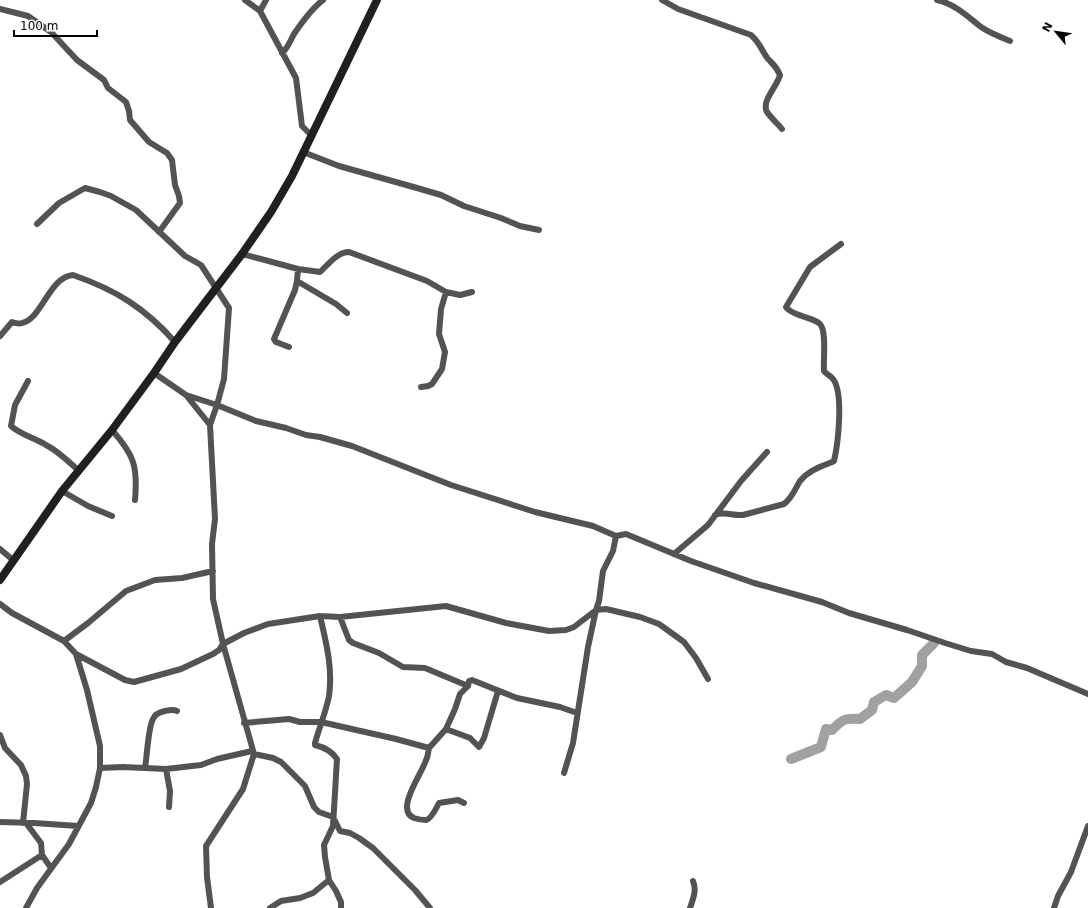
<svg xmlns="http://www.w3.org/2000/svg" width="1088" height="908" font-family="'DejaVu Sans',sans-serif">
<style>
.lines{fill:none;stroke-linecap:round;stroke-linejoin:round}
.river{stroke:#a1a1a1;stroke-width:10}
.street{stroke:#535353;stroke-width:6}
.secondary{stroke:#202020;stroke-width:8}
</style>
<rect width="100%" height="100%" fill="#fff"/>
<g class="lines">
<path class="river" d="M791 759 821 747 826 729 832 730C843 719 844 718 860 719L872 710 874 702 886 695 894 698 912 682 922 666V655L934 643"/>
<path class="street" d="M245 0 260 11 296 78 302 126 311 135
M662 0 678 9 751 35C761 44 761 50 768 59 774 65 776 66 780 75 777 87 761 101 767 112 771 118 778 124 782 129
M937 0C955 4 967 16 981 27 990 33 1000 37 1010 41
M0 9 28 16 51 32 77 60 104 80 108 88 126 102 129 111 130 120 149 142 167 153 172 160 175 185 179 196 180 203 159 232
M260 11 266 0
M282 53C288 48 290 41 294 34 302 22 311 9 323 0
M303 152 339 166 417 188 441 195 464 206 501 218 520 226 539 230
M37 224 59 203 85 188 100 192 111 196 136 210 185 256 201 265 229 308 224 379 217 405 210 425 215 519 212 544 213 599 223 644 254 754 243 789 206 846 207 877 211 908
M242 254 298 269 320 272C328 265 337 252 349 252L427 281 446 292 460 295 472 292
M298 269 297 281 336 304 347 313
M0 336 12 322C15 323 19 324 22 323 42 319 49 277 73 275 116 290 145 308 175 342
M289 347 276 342 274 339 295 290 297 281
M154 373 186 395 210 425
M28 381 15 405 11 426C21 435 35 438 46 445 58 451 68 461 78 470
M421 387 428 386 432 384 442 369 445 352 439 334 441 309 446 292
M186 395 217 405 256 421 286 428 306 435 320 437 352 446 451 485 535 512 593 526 616 536 626 534 691 561 754 583 822 602 849 613 907 630 945 643 971 651 992 654 1006 662 1027 668 1088 694
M112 430C134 455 138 466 135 500
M62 491 88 506 112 516
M715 515C724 511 733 516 743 515L784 504C792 498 795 489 800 481 809 470 820 467 832 462L834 461C838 444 844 393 833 379 831 376 827 375 824 371 823 360 827 331 820 324 816 320 807 318 802 316 797 314 789 312 786 307L810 267 841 244
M0 549 13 560
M674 554 708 525 741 481 767 452
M0 604 12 613 64 641 76 654 125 680 134 682 181 669 213 654 219 650 223 644 244 633 268 624 320 616 340 617 446 606 506 623 549 631 566 630 574 627 596 610 606 609 640 617 659 624 684 642 696 658 708 679
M320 616C326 642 333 668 329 696 326 712 319 728 315 743V745C323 747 332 751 337 759L333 826 324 845 325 857 329 880 336 891 341 902V908
M340 617 349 640 353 643 379 653 403 667 425 668 468 686
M64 641 88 623 126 591 155 580 182 578 213 571
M244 723 289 719 300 722H321L396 739 429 748 446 729 455 709 460 694 468 686 469 681 472 680 517 698 560 707 577 713
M446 729 470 738 479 747 484 738 498 691
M0 735 5 748 21 765 26 776 27 784 23 823
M429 748C428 752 428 757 426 760 423 772 394 810 414 818 417 819 423 820 426 820 431 819 437 807 439 803L458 800 464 803
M254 754 273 758 281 762 305 786 314 807 319 812 333 817 340 831 350 833 359 838 373 848 415 890 430 908
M100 768 123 767 166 769 201 765 217 759 252 751
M145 768C147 757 148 728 153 719 155 714 160 712 165 711 170 710 173 709 177 711
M166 769 170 791 169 807
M564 773 573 743 588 647 596 610 599 601 603 571 613 551 616 536
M0 822 34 823 78 826
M42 855 51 868
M0 882 42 855 41 843 26 823
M26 908 37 888 69 844 91 803 96 787 100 768V746L87 690 76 654
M270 908 281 901 300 898 313 893 329 880
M690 908C693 899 697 890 693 881
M1054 908 1058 896 1071 872 1088 826"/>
<path class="secondary" d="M0 580 62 491 112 430 154 373 175 342 242 254 271 212 292 176 377 0"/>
</g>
<g transform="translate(1056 32) rotate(299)" stroke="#ffffff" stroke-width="3" paint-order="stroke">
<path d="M0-3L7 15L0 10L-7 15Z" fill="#000000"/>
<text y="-6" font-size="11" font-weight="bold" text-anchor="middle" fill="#000000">N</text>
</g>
<path d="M14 30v6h83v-6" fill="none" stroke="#000000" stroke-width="2"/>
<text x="20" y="30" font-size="12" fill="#000000" stroke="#ffffff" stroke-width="3" paint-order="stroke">100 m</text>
</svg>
